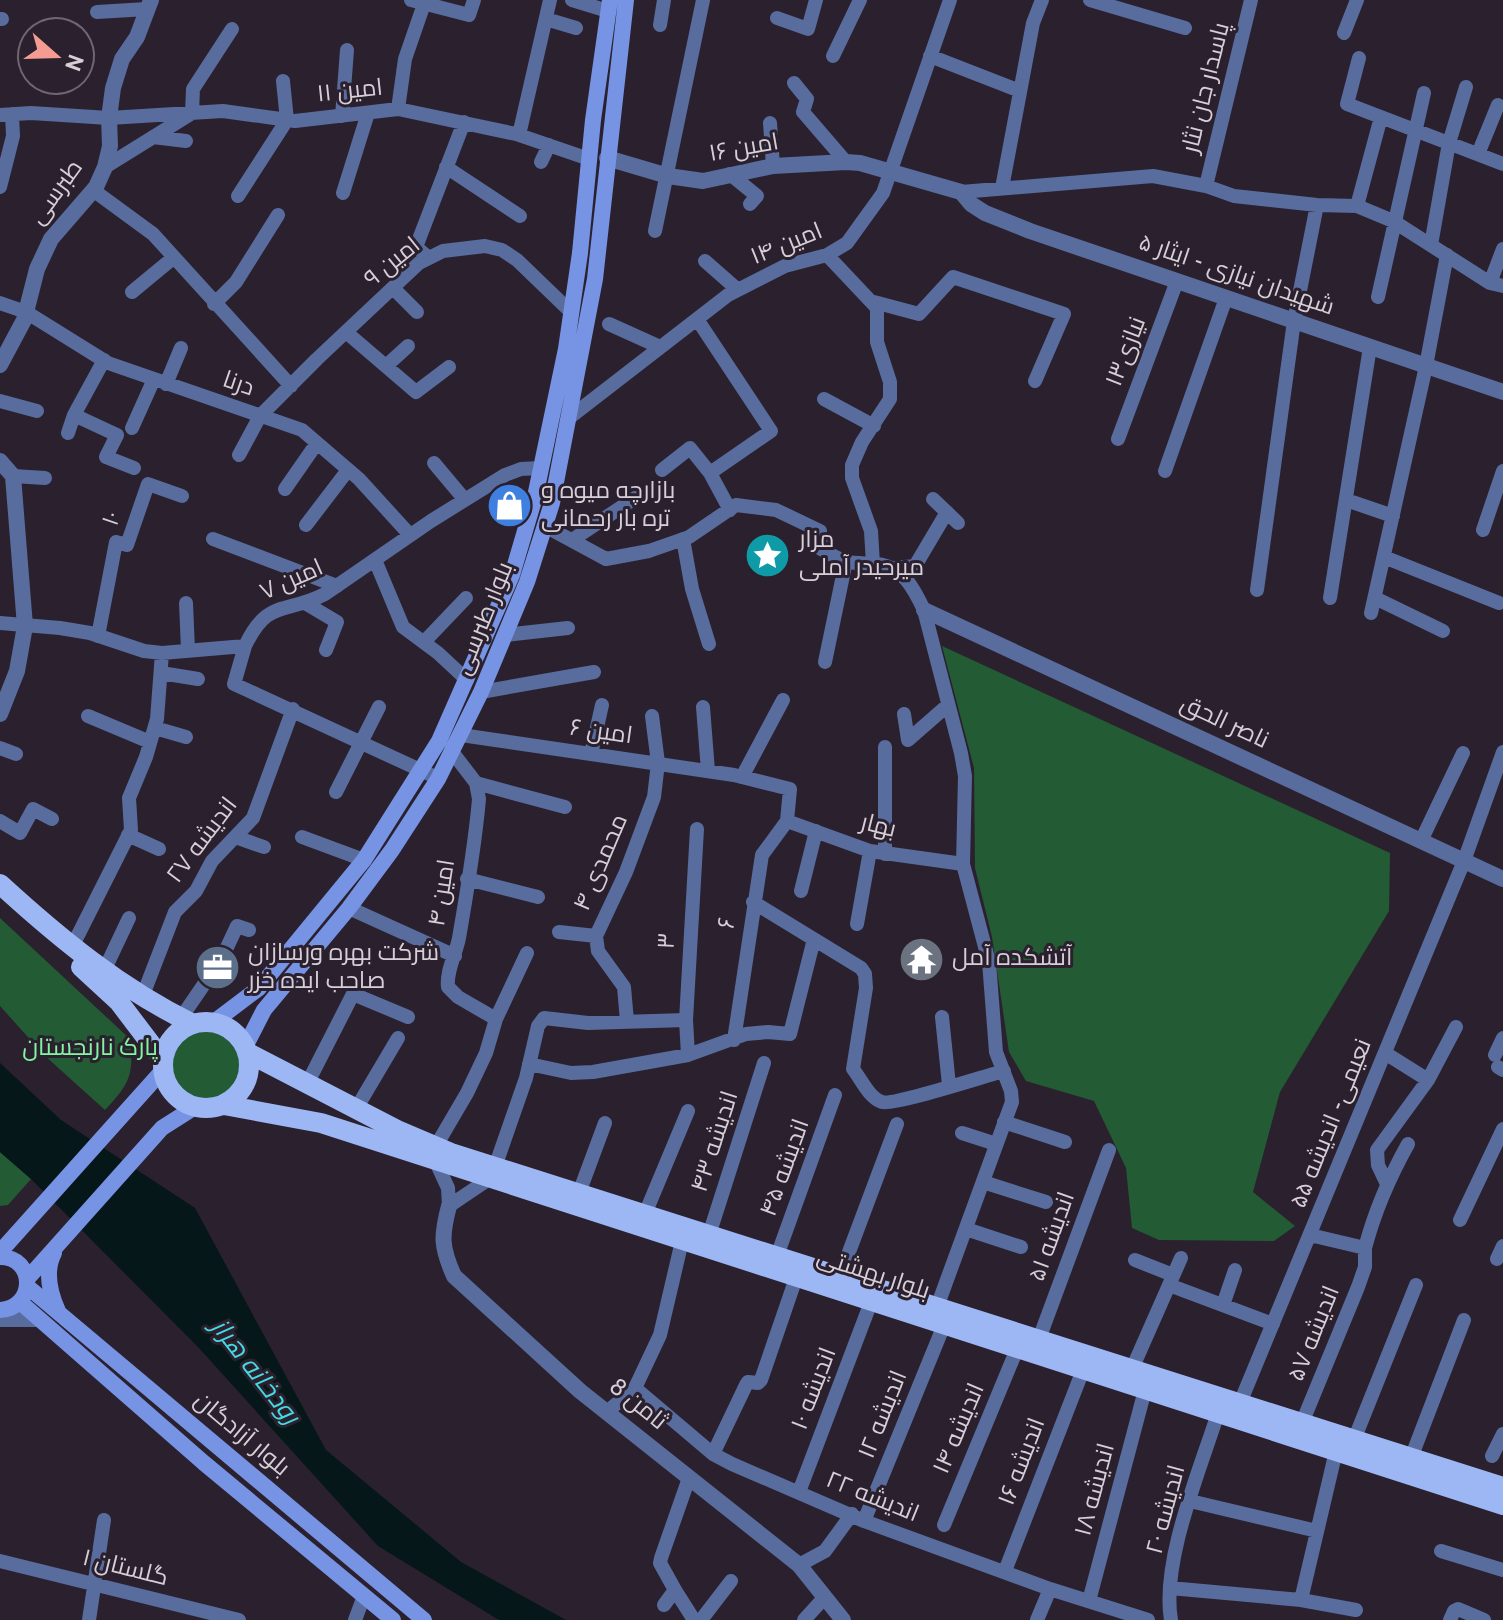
<svg xmlns="http://www.w3.org/2000/svg" width="1503" height="1620" font-family="Overpass,Cairo,sans-serif">
<style>
.green{fill:#225b34}
.water{fill:#051718}
.lines{fill:none;stroke-linecap:round;stroke-linejoin:round}
.minor{stroke:#586c9e;stroke-width:14}
.tertiary{stroke:#586c9e;stroke-width:16}
.secondary{stroke:#7693e4;stroke-width:16}
.primary{stroke:#9db6f4;stroke-width:20}
.labels{text-anchor:middle;dominant-baseline:central;stroke-width:6;stroke-linejoin:round;paint-order:stroke}
.street-label{font-size:24px;fill:#d7cfd8;stroke:#2b202d}
.poi-label{font-size:24px;fill:#d7cfd8;stroke:#2b202d;text-anchor:start}
.park-label{font-size:24px;fill:#82f4a2;stroke:#2b202d}
.water-label{font-size:26px;font-style:italic;fill:#43dae3;stroke:#2b202d}
</style>
<rect width="100%" height="100%" fill="#2b202d"/>
<path class="green" d="M942 646 1390 853 1389 911 1280 1092 1253 1192 1295 1226 1274 1241 1159 1240 1132 1228 1126 1168 1094 1101 1026 1081 1009 1052 992 937 975 868 974 768Z
M0 918 130 1039C134 1075 130 1083 105 1110L44 1055 0 1006Z
M163 1065a43 43 0 1 1 86 0a43 43 0 1 1-86 0Z
M0 1152 31 1179 8 1205 0 1206Z"/>
<path class="water" d="M0 1063 61 1120 195 1208 326 1450 461 1562 566 1620H499L378 1546 198 1347 31 1179 0 1152Z"/>
<g class="lines">
<path class="minor" d="M411 0 469 15 474 0
M572 0 608 11
M1090 0 1185 28
M97 12 147 9
M777 18 808 29 816 0
M0 19H2
M546 19 576 28
M660 25 664 0
M1344 33 1357 0
M833 56 860 0
M930 56 1020 91
M1359 58 1347 104 1503 164
M794 83 807 99 803 112 846 162
M398 109 405 59 424 4
M0 115 31 113 109 118 223 111 295 121 398 109 516 134 589 159
M342 116 347 50
M770 123 773 166
M519 135 550 0
M153 137 186 141
M1478 154 1498 105
M541 162 549 145
M105 167 192 113 193 89 232 29
M446 167 520 216
M730 174 757 196 750 204
M1206 186 1251 0
M0 187 13 136 12 114
M1002 188 1033 23 1042 0
M93 190 153 234 291 386
M961 192 1153 176 1206 186 1234 196 1317 205 1357 206 1393 221 1490 283 1503 286
M343 193 368 113
M238 196 287 120 283 81
M1357 206 1381 117
M655 231 703 0
M1431 245 1449 143 1466 87
M827 255 877 308V342L890 382V399L862 442 852 465V478L871 531 873 564
M429 258 416 247 464 122
M705 261 738 290
M1490 283 1503 249
M393 288 417 312
M132 292 173 258
M1378 297 1424 93
M874 302 919 314 953 277 1064 314 1035 381
M0 303 26 312 108 363 302 430 359 479 410 535
M214 304 236 282 278 215
M609 324 660 347
M346 332 416 392 449 367
M104 360 74 415 117 435 106 457 134 468
M386 366 408 346
M166 384 181 348
M824 399 874 426
M0 401 37 411
M569 418 728 295 785 266 827 255 847 243 883 193 950 0
M132 428 154 379
M68 433 74 415
M1118 439 1177 281
M239 455 260 416 317 359 419 263 443 251 485 246 502 250 517 260 571 312
M434 463 465 500
M662 470 690 448 710 473 771 431 697 319
M1165 471 1226 298
M710 473 730 510
M13 476 45 478
M285 489 317 443
M933 499 958 523
M1346 500 1393 516
M306 525 348 470
M545 526 606 559 649 551 689 537 736 505 776 510 820 531 821 549C828 553 836 558 844 561 854 564 866 563 876 564 903 566 914 589 924 610L961 753 965 776 963 864 989 962 996 1052 1011 1091 1012 1102 937 1307
M1483 530 1503 471
M213 539 337 586
M683 539 692 589 709 644
M572 540 635 498
M1384 557 1499 603
M375 560 403 627 438 653 467 680
M894 568 915 566 947 512
M1257 590 1294 321 1317 205
M1330 598 1370 347
M1375 598 1443 631
M186 603 188 650
M305 603 337 622 326 650
M1371 613 1426 366 1447 255
M0 623 60 628 90 633 144 651 162 653 245 646C268 598 284 615 325 594L431 521 505 475 521 469 540 468
M505 635 568 628
M98 636 116 542 127 545 148 484 182 496
M424 642 466 598
M245 646 234 684 431 775
M825 662 846 561
M161 673 198 679
M481 692 594 672
M703 707 708 771
M904 714 908 740 948 705
M88 716 150 742
M155 728 186 737
M461 735 734 775 790 789 787 821
M885 747V854
M0 748 16 754
M453 753 476 783 479 799C475 845 467 892 459 938 456 954 446 971 448 987L458 997 496 1019
M591 754 602 705
M742 777 783 700
M476 783 565 807
M336 792 379 707
M0 821 20 833 33 809 52 819
M787 821 870 851 963 864
M128 835 159 849
M235 837 264 847
M302 837 364 860
M1421 841 1463 753
M467 879 538 897
M801 891 816 831
M753 902 861 968 865 974 866 988 853 1069C861 1079 869 1098 882 1102 893 1106 985 1076 1004 1071
M349 908 455 956
M857 924 870 851
M559 932 596 936
M72 947 131 830 129 798 146 757 157 719 162 653
M104 971 129 918
M143 995 175 912 196 891 212 861 253 818 293 709
M942 1017 949 1085
M181 1018 222 958 237 926 249 930
M627 1021 624 987 598 951 596 936 626 872 654 797 658 763 652 716
M734 1040 762 855 787 821
M1385 1053 1428 1080
M688 1055 686 1020 697 829
M1495 1055 1503 1038
M529 1064 571 1073 593 1072 688 1055 746 1034 768 1032 790 1034 814 939
M1498 1067 1503 1070
M307 1084 353 994 408 1017
M356 1109 398 1038
M1004 1122 1065 1142
M962 1133 996 1144
M436 1146 467 1093 486 1053 496 1019 527 953
M436 1162 448 1188 449 1206
M495 1167 526 1078 538 1026 544 1018 588 1023 686 1020
M983 1182 1046 1202
M1386 1182 1378 1165 1377 1150 1428 1080 1456 1027
M579 1193 605 1123
M449 1206 489 1179
M645 1214 688 1111
M1460 1220 1503 1129
M966 1229 1021 1247
M709 1235 764 1063
M1365 1248C1375 1210 1389 1178 1408 1144
M777 1256 835 1095
M1497 1259 1503 1246
M1135 1260 1173 1275
M840 1276 897 1124
M1169 1285 1273 1324
M1223 1305 1235 1270
M1039 1339 1109 1150
M1132 1369 1181 1258
M635 1388 660 1335 682 1241
M1240 1403 1464 861 1503 752
M608 1411 635 1388 713 1454 732 1464 864 1521 1050 1589 1148 1620
M1302 1423 1358 1287 1365 1267V1248L1310 1235
M1354 1440 1416 1285
M713 1454 746 1385 748 1382 758 1383 761 1380 796 1278
M1492 1456 1503 1434
M1411 1458 1464 1320
M799 1492 871 1302
M1190 1501 1317 1531
M864 1521 944 1325
M944 1525 1017 1349
M1441 1551 1503 1570
M0 1561 239 1620
M799 1565 825 1551 852 1514
M1005 1571 1083 1370
M1170 1588 1301 1600 1336 1451
M675 1590 694 1620
M1301 1600 1356 1610
M1089 1601 1145 1390
M664 1605 675 1590 660 1563 661 1558 689 1478
M89 1620 104 1520
M355 1620 364 1596
M701 1620 731 1581
M804 1620 824 1598
M1037 1620 1050 1589
M1171 1620C1161 1562 1200 1470 1218 1413
M1450 1620 1454 1611 1458 1609 1484 1620"/>
<path class="tertiary" d="M607 158 668 176 703 181 773 166 846 162 860 163 961 192 971 204 985 213 1030 231 1503 392
M0 365 24 320 37 269 51 239 96 187 105 167 110 146 109 118 113 88 122 59 137 37 151 0
M0 461 13 476 25 626 17 671 0 714
M924 610 1503 879
M449 1206C441 1236 441 1247 454 1276L580 1391 799 1565 843 1620
M0 1319H38"/>
<path class="secondary" d="M214 1022 259 988 364 860 439 741 512 575 535 497 566 349 580 253 593 120 610 0
M245 1047 264 1010 349 908 392 850 438 779 481 692 527 582 552 503 595 279 626 0
M0 1252 163 1070
M54 1253C44 1272 50 1293 58 1311
M0 1257C36 1257 36 1308 0 1310
M28 1278 162 1128 195 1107
M28 1287 424 1620
M20 1302 204 1463 393 1620"/>
<path class="primary" d="M0 884C59 938 121 989 193 1024
M81 967 119 1002 163 1060
M163 1065a43 43 0 1 1 86 0a43 43 0 1 1-86 0Z
M248 1053 397 1130 451 1153 1503 1487
M224 1105 321 1123 1503 1505"/>
</g>
<defs>
<symbol id="shop-disc" viewBox="-11 -11 22 22"><circle r="9.5" fill="#3f7fe0" stroke="#2b202d"/><path d="M-5-2.5h2.3a2.7 3.5 0 0 1 5.4 0H5L5.5 6h-11ZM-1.5-2.5h3a1.5 2.3 0 0 0-3 0Z" fill="#fff"/></symbol>
<symbol id="sight-disc" viewBox="-11 -11 22 22"><circle r="9.5" fill="#0f9aa8" stroke="#2b202d"/><path d="M0-6L1.8-2.2L6-1.7L2.9 1.2L3.7 5.4L0 3.3L-3.7 5.4L-2.9 1.2L-6-1.7L-1.8-2.2Z" fill="#fff"/></symbol>
<symbol id="temple-disc" viewBox="-11 -11 22 22"><circle r="9.5" fill="#6b7280" stroke="#2b202d"/><path d="M0-6L5-2H3V0L6.5 2.5H4V6H1.5V3h-3V6H-4V2.5H-6.5L-3 0V-2H-5Z" fill="#fff"/></symbol>
<symbol id="office-disc" viewBox="-11 -11 22 22"><circle r="9.5" fill="#5c6f8a" stroke="#2b202d"/><path d="M-6-3h4V-5.5h4V-3h4V5H-6ZM-1-4.5V-3h2v-1.5ZM-6 0V1H6V0Z" fill="#fff"/></symbol>
</defs>
<g fill-rule="evenodd">
<use href="#shop-disc" x="484" y="480" width="51" height="51"/>
<use href="#sight-disc" x="742" y="530" width="51" height="51"/>
<use href="#temple-disc" x="896" y="934" width="51" height="51"/>
<use href="#office-disc" x="192" y="942" width="51" height="51"/>
</g>
<g class="labels">
<g class="street-label">
<text transform="translate(1207 88) rotate(-76)">پاسدار جان نثار</text>
<text transform="translate(350 92) rotate(-6)">امین ۱۱</text>
<text transform="translate(744 149) rotate(-10)">امین ۱۶</text>
<text transform="translate(57 193) rotate(-54)">طبرسی</text>
<text transform="translate(787 245) rotate(-22)">امین ۱۴</text>
<text transform="translate(393 263) rotate(-39)">امین ۹</text>
<text transform="translate(1236 276) rotate(19)">شهیدان نیازی - ایثار ۵</text>
<text transform="translate(1127 352) rotate(-69)">نیازی۱۳</text>
<text transform="translate(238 385) rotate(19)">درنا</text>
<text transform="translate(113 519) rotate(-71)">۱۰</text>
<text transform="translate(292 581) rotate(-24)">امین ۷</text>
<text transform="translate(485 619) rotate(-68)">بلوار طبرسی</text>
<text transform="translate(1224 723) rotate(25)">ناصر الحق</text>
<text transform="translate(601 733) rotate(8)">امین ۶</text>
<text transform="translate(878 827) rotate(14)">بهار</text>
<text transform="translate(203 841) rotate(-53)">اندیشه ۲۷</text>
<text transform="translate(602 863) rotate(-67)">محمدی ۴</text>
<text transform="translate(443 893) rotate(-81)">امین ۴</text>
<text transform="translate(728 923) rotate(-82)">۶</text>
<text transform="translate(668 941) rotate(-87)">۳</text>
<text transform="translate(1332 1124) rotate(-68)">نعیمی- اندیشه ۵۵</text>
<text transform="translate(716 1142) rotate(-72)">اندیشه ۴۳</text>
<text transform="translate(786 1168) rotate(-70)">اندیشه ۴۵</text>
<text transform="translate(1053 1237) rotate(-70)">اندیشه ۵۱</text>
<text transform="translate(873 1275) rotate(18)">بلوار بهشتی</text>
<text transform="translate(1315 1334) rotate(-68)">اندیشه ۵۷</text>
<text transform="translate(815 1389) rotate(-69)">اندیشه ۱۰</text>
<text transform="translate(637 1405) rotate(39)">ثامن 8</text>
<text transform="translate(884 1415) rotate(-68)">اندیشه ۱۲</text>
<text transform="translate(960 1429) rotate(-67)">اندیشه ۱۴</text>
<text transform="translate(241 1435) rotate(40)">بلوار آزادگان</text>
<text transform="translate(1023 1462) rotate(-69)">اندیشه ۱۶</text>
<text transform="translate(1096 1490) rotate(-75)">اندیشه ۱۸</text>
<text transform="translate(872 1498) rotate(22)">اندیشه ۲۲</text>
<text transform="translate(1167 1510) rotate(-75)">اندیشه ۲۰</text>
<text transform="translate(125 1569) rotate(14)">گلستان ۱</text>
</g>
<g class="poi-label">
<text x="541" y="492">بازارچه میوه و<tspan x="541" dy="28">تره بار رحمانی</tspan></text>
<text x="799" y="541">مزار<tspan x="799" dy="28">میرحیدر آملی</tspan></text>
<text x="248" y="954">شرکت بهره ورسازان<tspan x="248" dy="28">صاحب ایده خزر</tspan></text>
<text x="952" y="959">آتشکده آمل</text>
</g>
<g class="park-label">
<text x="90" y="1049">پارک نارنجستان</text>
</g>
<g class="water-label">
<text transform="translate(254 1372) rotate(52)">رودخانه هراز</text>
</g>
</g>
<g transform="translate(56 56) rotate(110)"><circle r="38" fill="#2b202d" stroke="#706671" stroke-width="2"/>
<path d="M0-6L14 30L0 20L-14 30Z" fill="#f59c92"/>
<text y="-12" font-size="22" font-weight="bold" text-anchor="middle" fill="#d7cfd8">N</text>
</g>
</svg>
